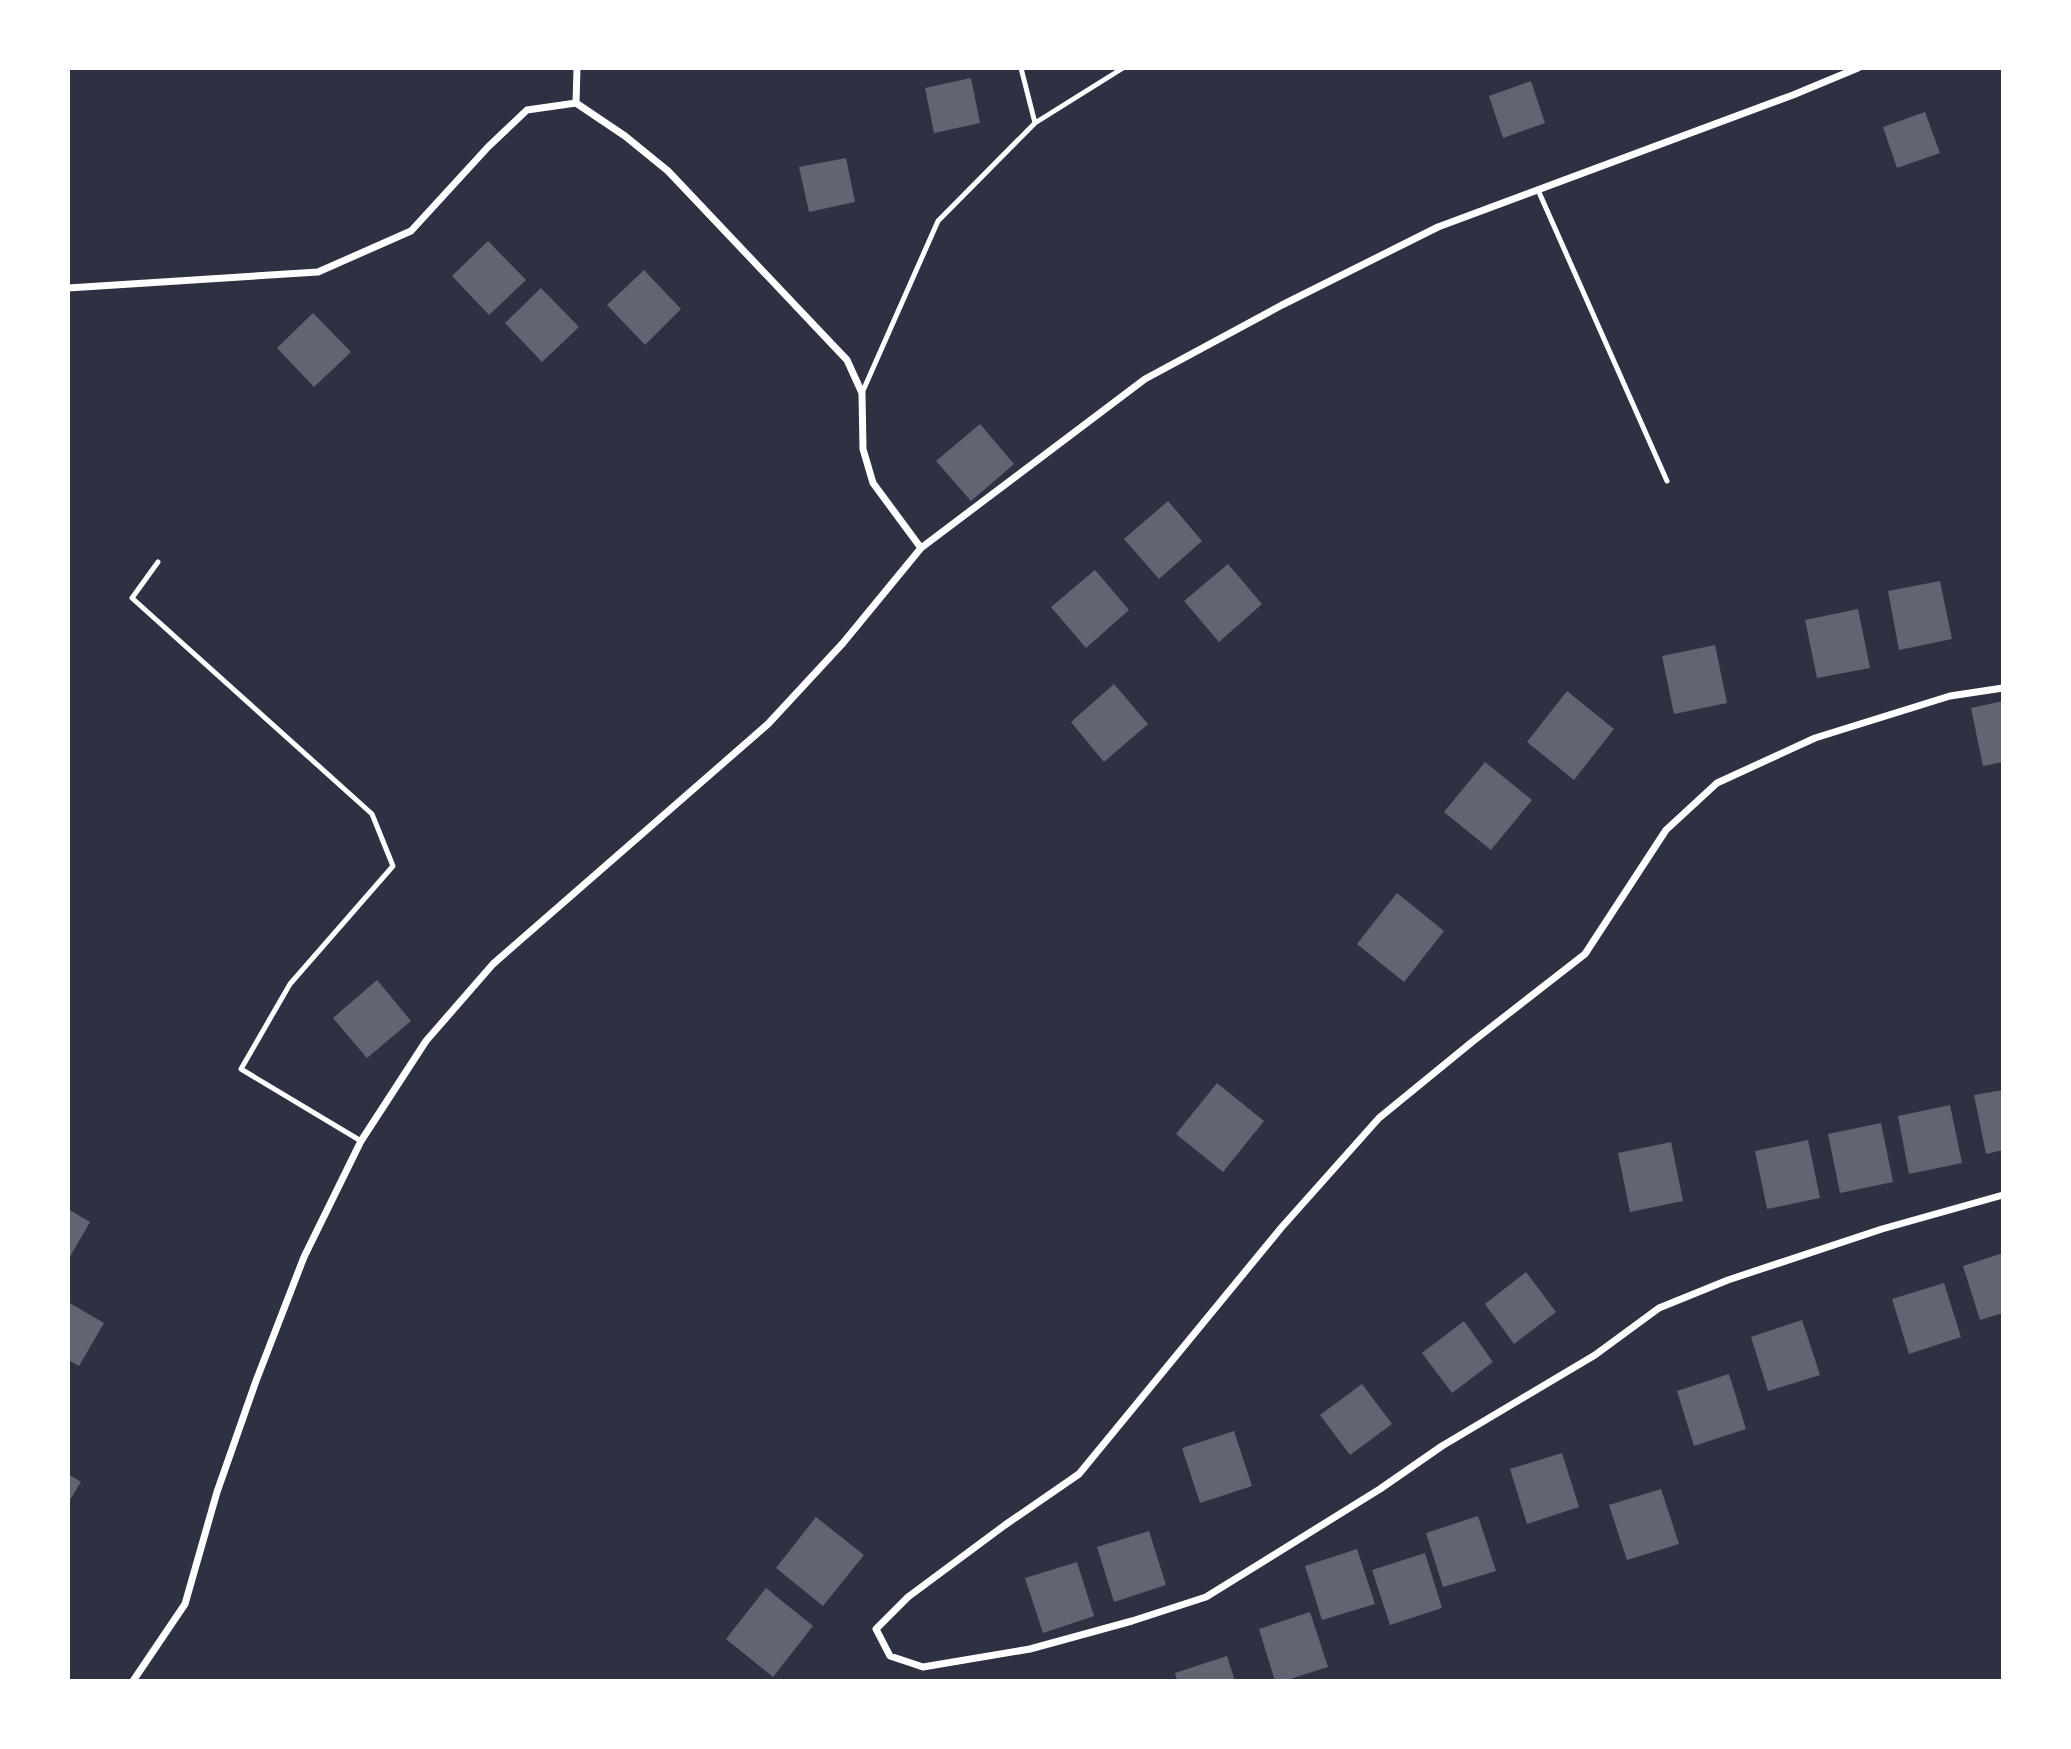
<svg xmlns="http://www.w3.org/2000/svg" width="2071" height="1749" font-family="'DM Sans',sans-serif">
<style>
.building{fill:#626471}
.lines{fill:none;stroke-linecap:round;stroke-linejoin:round}
.service{stroke:#fff;stroke-width:5}
.minor{stroke:#fff;stroke-width:7}
</style>
<rect width="100%" height="100%" fill="#2d3142"/>
<path class="building" d="M971 78 980 123 934 133 925 88Z
M1531 81 1545 123 1503 138 1489 96Z
M1925 112 1940 153 1897 168 1883 127Z
M846 158 855 202 809 212 799 167Z
M488 241 526 280 489 315 452 276Z
M644 270 681 309 645 345 607 305Z
M541 288 579 327 542 362 505 323Z
M313 313 351 352 314 387 277 348Z
M980 424 1014 464 971 501 936 461Z
M1168 501 1202 541 1159 579 1124 539Z
M1228 564 1262 604 1219 642 1184 601Z
M1095 570 1129 610 1086 648 1051 607Z
M1940 581 1952 639 1899 650 1888 591Z
M1858 609 1870 668 1817 678 1805 620Z
M1715 645 1727 703 1674 714 1662 656Z
M1114 684 1148 724 1104 762 1071 722Z
M1567 691 1614 729 1574 780 1527 742Z
M2003 701V762L1983 766 1971 708Z
M1485 762 1532 800 1491 850 1444 812Z
M1397 893 1444 931 1404 982 1357 944Z
M377 980 411 1021 367 1058 333 1018Z
M1217 1083 1264 1121 1223 1172 1176 1134Z
M2003 1090V1150L1986 1154 1974 1095Z
M1950 1105 1962 1163 1909 1174 1898 1116Z
M1881 1123 1893 1182 1840 1193 1828 1134Z
M1808 1140 1820 1198 1767 1209 1755 1151Z
M1671 1142 1683 1201 1630 1212 1618 1153Z
M68 1209 90 1222 68 1260Z
M2003 1253V1313L1980 1320 1963 1266Z
M1526 1272 1556 1312 1514 1344 1485 1304Z
M1944 1283 1961 1337 1909 1354 1892 1299Z
M68 1302 104 1323 79 1366 68 1360Z
M1802 1320 1820 1375 1768 1391 1751 1337Z
M1464 1321 1493 1362 1452 1393 1422 1353Z
M1729 1374 1746 1429 1694 1446 1677 1391Z
M1362 1384 1392 1424 1350 1455 1320 1415Z
M1234 1431 1252 1486 1200 1503 1182 1448Z
M1562 1453 1579 1507 1527 1524 1510 1469Z
M68 1474 81 1482 68 1503Z
M1661 1489 1679 1544 1627 1560 1609 1505Z
M1478 1516 1496 1571 1443 1587 1426 1533Z
M816 1517 864 1555 823 1606 776 1568Z
M1149 1531 1166 1585 1114 1602 1097 1547Z
M1357 1549 1375 1604 1322 1620 1305 1566Z
M1425 1553 1442 1608 1390 1625 1372 1570Z
M1077 1562 1094 1616 1043 1633 1025 1578Z
M766 1588 813 1626 773 1677 726 1639Z
M1310 1612 1328 1667 1284 1681H1275L1259 1629Z
M1227 1656 1235 1681H1177L1175 1673Z"/>
<g class="lines">
<path class="service" d="M1021 68 1035 123
M1538 190 1667 481
M862 393 938 221 1035 123 1123 68
M158 562 132 598 372 814 393 866 290 984 241 1069 361 1141"/>
<path class="minor" d="M576 103 577 68
M68 288 318 272 411 231 488 147 527 110 576 103 625 136 668 171 847 360 862 393 863 449 873 483 921 548
M2003 688 1950 696 1815 738 1717 783 1666 830 1585 954 1472 1042 1379 1118 1281 1228 1079 1474 1005 1525 908 1597 876 1629 890 1656 923 1667 1030 1649 1132 1621 1206 1597 1380 1489 1442 1446 1595 1355 1659 1308 1728 1280 1882 1229 2003 1195
M133 1681 185 1604 217 1492 256 1381 304 1257 361 1141 426 1041 493 964 768 724 843 643 921 548 1145 379 1282 305 1438 227 1793 95 1858 68"/>
</g>
<rect width="2071" height="1749" fill="none" stroke="#ffffff" stroke-width="140"/>
</svg>
